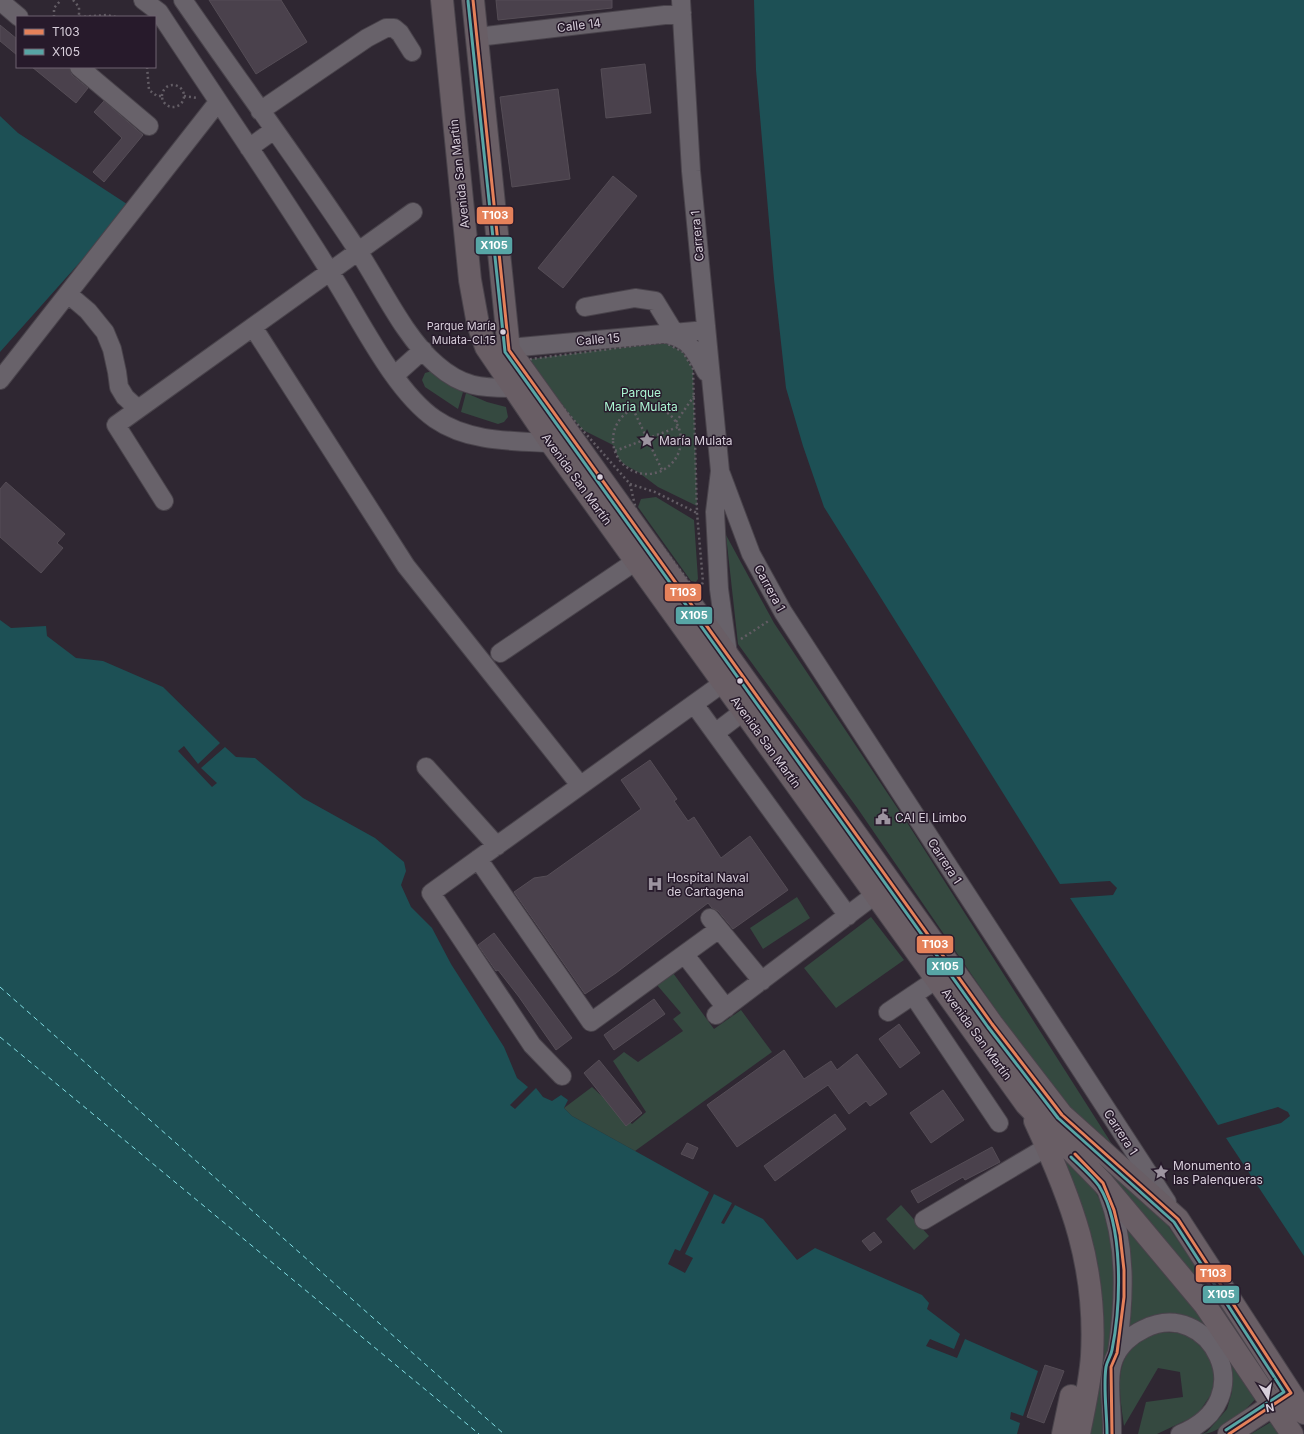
<svg xmlns="http://www.w3.org/2000/svg" width="1304" height="1434" font-family="Inter,sans-serif">
<style>
.green{fill:#354940}
.water{fill:#1d5055}
.lines{fill:none;stroke-linecap:round;stroke-linejoin:round}
.ferry{stroke:#84e0e6;stroke-width:1;stroke-dasharray:5 4;stroke-linecap:butt}
.building{fill:#4a414c;stroke:#554d56}
.minor-casing{stroke:#49434b;stroke-width:20}
.major-casing{stroke:#49434b;stroke-width:24}
.path{stroke:#635d65;stroke-width:2.5;stroke-dasharray:2 3;stroke-linecap:butt}
.minor{stroke:#68626a;stroke-width:18}
.major{stroke:#695e65;stroke-width:22}
.bus-1-casing{stroke:#271a2b;stroke-width:6}
.bus-2-casing{stroke:#271a2b;stroke-width:6}
.bus-1{stroke:#e5815a;stroke-width:3}
.bus-2{stroke:#57a5a5;stroke-width:3}
.bus-dot{fill:#d8cfdb;stroke:#271a2b;stroke-width:1.5}
.labels{text-anchor:middle;dominant-baseline:central;stroke-width:3;stroke-linejoin:round;paint-order:stroke}
.bus-label{font-size:11px;fill:#d8cfdb;stroke:#271a2b;text-anchor:end}
.street-label{font-size:12px;fill:#d8cfdb;stroke:#271a2b}
.park-label{font-size:12px;fill:#acf7d3;stroke:#271a2b}
.poi-label{font-size:12px;fill:#d8cfdb;stroke:#271a2b;text-anchor:start}
.line-badge{stroke:#271a2b;stroke-width:1.5}
.badge-label{font-size:11px;text-anchor:middle;font-weight:bold;fill:#fff}
</style>
<rect width="100%" height="100%" fill="#2f2732"/>
<path class="green" d="M664 342 683 352 693 369 697 506 658 487 638 472 625 465 619 459 613 445 583 430 528 368 531 359Z
M432 371 463 392 458 409 425 387 422 380 425 373Z
M466 393 487 402 506 407 508 417 504 422 498 424 461 412Z
M656 497 694 520 698 579 696 582 691 581 638 507 641 499Z
M726 535 774 623 908 824 1117 1152 1057 1099 858 809 738 644Z
M797 897 810 918 763 949 750 928Z
M871 917 904 960 836 1008 804 968Z
M673 973 714 1029 741 1010 772 1052 635 1151 572 1116 564 1108 592 1087 632 1124 646 1112 613 1061 624 1052 638 1062 683 1031 673 1019 681 1013 657 985Z
M1074 1139 1158 1211 1221 1304 1215 1305Z
M1060 1160 1075 1165 1086 1177 1104 1206 1121 1278 1111 1347 1104 1363 1103 1434H1086L1102 1316 1101 1285 1091 1242Z
M901 1205 929 1236 914 1250 886 1219Z
M1125 1224 1221 1339 1257 1397C1247 1410 1219 1434 1202 1434L1207 1432 1227 1409 1232 1392 1230 1363 1216 1338 1129 1325C1136 1291 1128 1259 1125 1224Z
M1163 1332 1180 1333 1195 1338 1213 1360 1215 1380 1214 1390 1197 1415 1157 1434H1138L1146 1402 1183 1397 1180 1372 1158 1368 1124 1426C1118 1383 1111 1344 1163 1332Z
M1271 1422 1280 1434H1251Z"/>
<path class="water" d="M754 0H1304V1256L1226 1138 1281 1123 1290 1116 1288 1112 1278 1107 1218 1125 1070 898 1113 895 1117 888 1110 881 1060 884 824 507 803 446 786 388 774 279 756 70Z
M0 116 18 133 130 206 0 352Z
M0 620 11 628 46 626 47 636 76 658 103 661 163 687 220 743 198 764 184 746 178 751 212 787 217 783 201 768 225 747 236 757 255 758 303 798 375 838 404 862 406 871 401 885 411 907 432 928 451 964 504 1047 517 1078 528 1087 510 1105 515 1109 536 1088 543 1097 552 1101 561 1095 568 1100 564 1108 572 1116 709 1192 680 1251 675 1249 668 1264 685 1273 693 1258 685 1254 714 1194 732 1203 721 1223 724 1224 735 1205 763 1219 797 1260 815 1248 922 1295 929 1303 927 1309 960 1334 954 1349 930 1339 926 1346 957 1358 965 1339 1038 1371 1023 1416 1011 1412 1010 1419 1020 1423 1017 1434H0Z"/>
<g class="lines">
<path class="ferry" d="M0 987 504 1434
M0 1037 479 1434"/>
</g>
<path class="building" d="M209 0H281L307 42 256 74Z
M496 0H612V8L498 20Z
M0 25 17 39V55L0 41Z
M645 64 651 113 606 118 601 69Z
M32 67H69L72 75 88 88 76 103Z
M558 89 570 179 512 187 500 97Z
M104 101 143 135 104 182 93 172 122 138 94 112Z
M613 176 637 196 563 288 538 268Z
M6 482 65 534 57 543 63 548 41 573 0 537V489Z
M650 760 677 799 674 801 688 821 694 817 721 858 750 836 788 890 733 929 718 911 712 908 708 903 616 973 585 994 514 892 534 878 547 876 641 809 621 780Z
M494 933 572 1038 556 1050 519 997 498 970 496 971 478 945Z
M654 999 665 1014 614 1050 604 1035Z
M899 1024 920 1053 900 1068 879 1039Z
M784 1050 804 1079 831 1061 837 1070 857 1054 887 1094 870 1106 866 1101 849 1114 828 1085 737 1147 707 1105Z
M599 1060 642 1113 626 1126 584 1073Z
M943 1090 964 1120 931 1143 910 1113Z
M835 1114 846 1129 775 1181 764 1166Z
M687 1143 698 1148 693 1159 681 1154Z
M992 1147 1000 1162 965 1180 963 1177 918 1203 911 1191Z
M874 1232 882 1242 870 1251 862 1241Z
M1045 1365 1064 1371 1044 1423 1027 1417Z"/>
<g class="lines">
<defs>
<path id="minor" d="M143 0 159 12C216 99 275 184 330 272 358 315 393 390 435 419 468 442 512 441 551 443
M183 0C241 84 302 166 358 251 381 286 405 338 437 365 462 387 481 388 513 388
M0 1 19 17
M477 39 486 36 682 13
M79 67 149 126
M260 111 367 38 386 28H394L400 33 412 52
M249 148 274 130
M68 294 88 311 105 332 112 349 117 372 119 387 125 397 138 409
M585 307 635 298 655 301 674 332
M253 327 406 566 580 785
M666 334C691 339 695 352 706 372
M497 354 502 350 520 347 706 330
M395 375 423 350
M0 380 218 102
M721 474 751 554 783 612 1167 1202
M164 501 116 425 413 212
M500 653 636 561
M694 704 848 916
M715 733 744 711
M426 767 497 846
M478 859 591 1022 719 929
M710 918 762 981
M685 955 726 1008
M913 995 999 1123
M888 1012 937 979
M716 1015 876 894
M562 1076 532 1045 431 893 723 683 728 654 719 589 715 512 720 471 691 171 681 0
M1107 1192C1127 1245 1125 1297 1117 1353
M924 1220 1057 1141
M1112 1434C1113 1412 1106 1379 1114 1359 1119 1346 1131 1335 1144 1329 1209 1296 1265 1400 1180 1434"/>
<path id="major" d="M442 0 470 280 478 324 486 347 551 443 1026 1104 1103 1183 1205 1305 1292 1434
M473 0 509 350 992 1024 1062 1115 1178 1219 1304 1413
M1035 1121C1072 1201 1097 1266 1092 1356 1090 1383 1084 1408 1079 1434
M1063 1434 1071 1396
M1229 1434 1285 1397"/>
</defs>
<use href="#minor" class="minor-casing"/>
<use href="#major" class="major-casing"/>
<path class="path" d="M73 0 79 7V17
M54 17V8L61 0
M79 17 106 15 116 17
M147 67 149 90 157 96H162
M162 96a11 11 0 1 1 22 0a11 11 0 1 1-22 0Z
M184 96 198 98
M664 342 683 352 693 369 697 513 703 582 700 589 693 587 637 514 630 484 528 368 531 359Z
M613 440a34 34 0 1 1 68 0a34 34 0 1 1-68 0Z
M633 409 662 470
M676 422 694 396
M615 451 678 427
M630 484 655 492 697 513
M741 639 770 620"/>
<use href="#minor" class="minor"/>
<use href="#major" class="major"/>
<defs>
<path id="bus-1" d="M473 0 509 350 992 1024 1062 1115 1178 1219 1291 1393 1229 1434
M1075 1154 1103 1183 1114 1210 1120 1235 1124 1270V1297L1117 1353 1111 1367 1112 1434"/>
<path id="bus-2" d="M468 1 505 352 988 1027 1058 1118 1174 1222 1284 1392 1226 1430
M1071 1157C1080 1166 1092 1176 1099 1186 1124 1226 1121 1305 1112 1350 1111 1356 1107 1361 1106 1367 1103 1388 1107 1412 1107 1434"/>
</defs>
<use href="#bus-1" class="bus-1-casing"/>
<use href="#bus-2" class="bus-2-casing"/>
<use href="#bus-1" class="bus-1"/>
<use href="#bus-2" class="bus-2"/>
</g>
<defs>
<symbol id="sight-bare" viewBox="-9 -9 18 18"><path d="M0-6L1.8-2.2L6-1.7L2.9 1.2L3.7 5.4L0 3.3L-3.7 5.4L-2.9 1.2L-6-1.7L-1.8-2.2Z" fill="#9d94a0" stroke="#271a2b" stroke-width="2.5" paint-order="stroke"/></symbol>
<symbol id="civic-bare" viewBox="-9 -9 18 18"><path d="M-.6-6.5H3V-4.5H.6V-3L4-1V1h2V6H-6V1h2V-1L-.6-3ZM-1.2 2.5V6h2.4V2.5Z" fill="#9d94a0" stroke="#271a2b" stroke-width="2.5" paint-order="stroke"/></symbol>
<symbol id="hospital-bare" viewBox="-9 -9 18 18"><path d="M-5-5h3v3.5h4V-5h3V5h-3V1.5h-4V5h-3Z" fill="#9d94a0" stroke="#271a2b" stroke-width="2.5" paint-order="stroke"/></symbol>
</defs>
<g fill-rule="evenodd">
<use href="#sight-bare" x="636" y="429" width="22" height="22"/>
<use href="#civic-bare" x="872" y="806" width="22" height="22"/>
<use href="#hospital-bare" x="644" y="873" width="22" height="22"/>
<use href="#sight-bare" x="1150" y="1161" width="22" height="22"/>
</g>
<g class="bus-dot">
<circle cx="503" cy="332" r="3.5"/>
<circle cx="600" cy="477" r="3.5"/>
<circle cx="740" cy="681" r="3.5"/>
</g>
<g class="labels">
<g class="bus-label">
<text x="496" y="326">Parque María<tspan x="496" dy="14">Mulata-Cl.15</tspan></text>
</g>
<g class="street-label">
<text transform="translate(579 25) rotate(-7)">Calle 14</text>
<text transform="translate(459 174) rotate(-96)">Avenida San Martín</text>
<text transform="translate(697 236) rotate(-95)">Carrera 1</text>
<text transform="translate(598 339) rotate(-5)">Calle 15</text>
<text transform="translate(577 479) rotate(54)">Avenida San Martín</text>
<text transform="translate(770 588) rotate(61)">Carrera 1</text>
<text transform="translate(766 742) rotate(54)">Avenida San Martín</text>
<text transform="translate(945 861) rotate(57)">Carrera 1</text>
<text transform="translate(977 1034) rotate(54)">Avenida San Martín</text>
<text transform="translate(1121 1132) rotate(57)">Carrera 1</text>
</g>
<g class="park-label">
<text x="641" y="392">Parque<tspan x="641" dy="14">Maria Mulata</tspan></text>
</g>
<g class="poi-label">
<text x="659" y="440">María Mulata</text>
<text x="895" y="817">CAI El Limbo</text>
<text x="667" y="877">Hospital Naval<tspan x="667" dy="14">de Cartagena</tspan></text>
<text x="1173" y="1165">Monumento a<tspan x="1173" dy="14">las Palenqueras</tspan></text>
</g>
</g>
<g class="line-badge">
<rect x="476" y="206" width="38" height="19" rx="4" fill="#e5815a"/>
<rect x="475" y="236" width="38" height="19" rx="4" fill="#57a5a5"/>
<rect x="664" y="583" width="38" height="19" rx="4" fill="#e5815a"/>
<rect x="675" y="606" width="38" height="19" rx="4" fill="#57a5a5"/>
<rect x="916" y="935" width="38" height="19" rx="4" fill="#e5815a"/>
<rect x="926" y="957" width="38" height="19" rx="4" fill="#57a5a5"/>
<rect x="1195" y="1264" width="37" height="19" rx="4" fill="#e5815a"/>
<rect x="1202" y="1285" width="38" height="19" rx="4" fill="#57a5a5"/>
</g>
<g class="badge-label">
<text x="495" y="219">T103</text>
<text x="494" y="249">X105</text>
<text x="683" y="596">T103</text>
<text x="694" y="619">X105</text>
<text x="935" y="948">T103</text>
<text x="945" y="970">X105</text>
<text x="1213" y="1277">T103</text>
<text x="1221" y="1298">X105</text>
</g>
<rect x="16" y="16" width="140" height="52" fill="#271a2b" stroke="#6e6271"/>
<rect x="24" y="29" width="20" height="6" fill="#e5815a" stroke="#6e6271"/>
<text x="52" y="36" font-size="12" fill="#d8cfdb">T103</text>
<rect x="24" y="49" width="20" height="6" fill="#57a5a5" stroke="#6e6271"/>
<text x="52" y="56" font-size="12" fill="#d8cfdb">X105</text>
<g transform="translate(1268 1398) rotate(169)" stroke="#271a2b" stroke-width="3" paint-order="stroke">
<path d="M0-3L7 15L0 10L-7 15Z" fill="#d8cfdb"/>
<text y="-6" font-size="11" font-weight="bold" text-anchor="middle" fill="#d8cfdb">N</text>
</g>
</svg>
